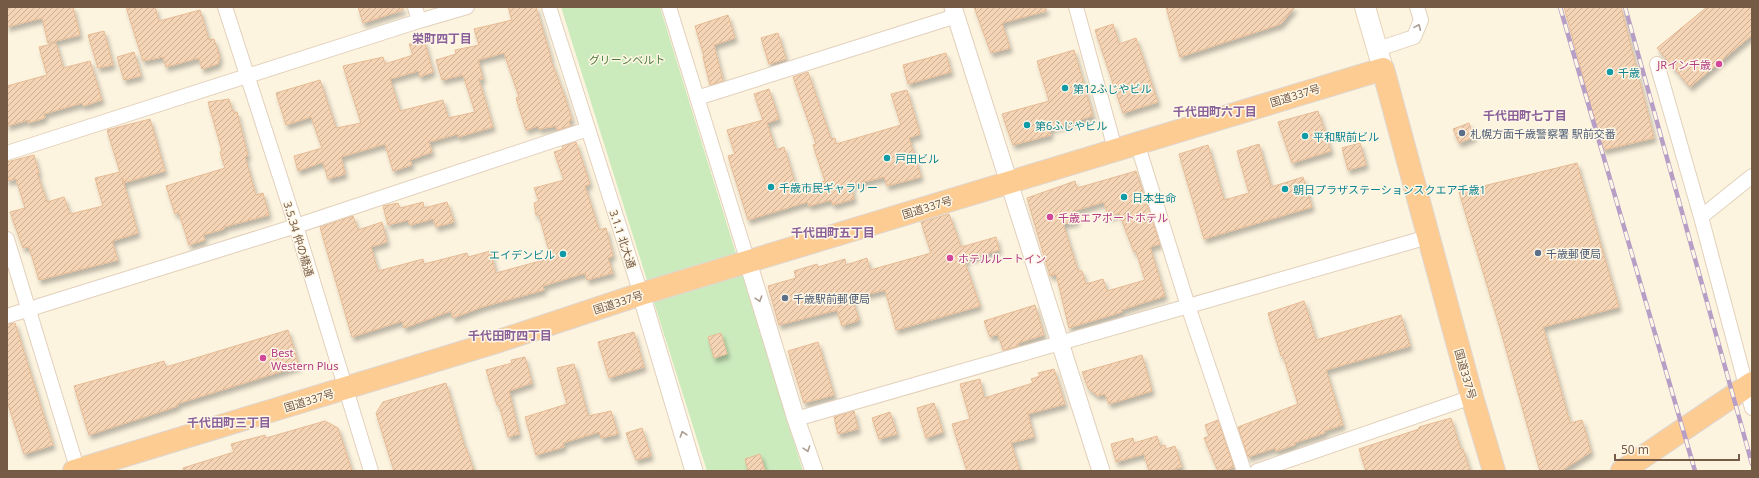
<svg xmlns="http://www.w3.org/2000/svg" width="1759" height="478" font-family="'Noto Sans','Noto Sans JP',sans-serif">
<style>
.park{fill:#ccebbd}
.building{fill:url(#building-hatch);stroke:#e7bb95;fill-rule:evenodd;filter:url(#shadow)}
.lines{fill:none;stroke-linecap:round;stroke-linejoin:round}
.minor-casing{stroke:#e2d0bb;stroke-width:16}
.tertiary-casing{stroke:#e2d0bb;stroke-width:19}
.secondary-casing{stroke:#e7d2b8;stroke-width:22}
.trunk-casing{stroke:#ded7d3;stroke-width:24}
.minor{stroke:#fff;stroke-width:14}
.tertiary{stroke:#fff;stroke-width:17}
.secondary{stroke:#fff;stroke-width:20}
.trunk{stroke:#fdcc93;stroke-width:22}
.rail-casing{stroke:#b79ec6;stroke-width:4.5}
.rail{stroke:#fff7e6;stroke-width:3;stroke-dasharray:9;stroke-linecap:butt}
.oneway{stroke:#ac9c90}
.hotel-dot{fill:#d1479c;stroke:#fff7e6;stroke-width:1.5}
.culture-dot{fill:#0f9aa8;stroke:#fff7e6;stroke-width:1.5}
.service-dot{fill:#5c6f8a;stroke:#fff7e6;stroke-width:1.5}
.labels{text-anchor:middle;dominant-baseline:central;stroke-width:3;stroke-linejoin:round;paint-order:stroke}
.park-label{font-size:11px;fill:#4b7b3d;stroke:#fff7e6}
.hotel-label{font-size:11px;fill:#b23c85;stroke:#fff7e6;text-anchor:start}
.culture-label{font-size:11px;fill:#0d838f;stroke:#fff7e6;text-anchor:start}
.street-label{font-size:11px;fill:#755a46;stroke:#fff7e6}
.service-label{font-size:11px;fill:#4e5e75;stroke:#fff7e6;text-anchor:start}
.neighbourhood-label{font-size:12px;font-weight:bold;fill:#8b6199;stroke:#fff7e6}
</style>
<defs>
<pattern id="building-hatch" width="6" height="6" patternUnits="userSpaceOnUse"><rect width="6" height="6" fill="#f4d4b5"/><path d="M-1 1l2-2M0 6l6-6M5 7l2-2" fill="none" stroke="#caaf95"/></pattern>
<filter id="shadow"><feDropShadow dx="2.5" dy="4.5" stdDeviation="2" flood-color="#0004"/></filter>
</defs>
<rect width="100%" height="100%" fill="#fdf4df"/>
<path class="park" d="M561 7H660L803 471H707Z"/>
<path class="building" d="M7 7H73L80 35 48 43 42 18 7 27Z
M126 7H155L159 21 200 10 209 40 214 39 220 57 218 64 202 69 199 58 166 67 163 57 143 61Z
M358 7H403V10L363 23Z
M508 7H536L551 58H550L564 95 572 120 569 121 570 126 557 130 556 126 539 129 538 126 526 130 516 98 519 97 504 53 478 60 483 79 479 80 493 127 458 137 457 134 429 142 432 152 410 160 412 165 393 171 385 144 341 157 345 174 328 179 323 162 298 171 294 156 322 148 311 117 286 125 276 93 320 80 336 128 361 123 343 66 383 57 385 64 413 55 409 44 424 40 433 72 420 77 418 71 390 79 400 111 443 100 448 118 475 112 463 75 442 80 436 60 456 54 455 50 479 45 474 29 512 20Z
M974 7H1046V11L1002 23 1010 48 991 53Z
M1166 7H1295L1281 24 1180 57Z
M1564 7H1621L1654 138 1603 150Z
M1707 7H1752V35L1690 87 1657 48Z
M728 15 735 38 714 45 723 81 710 85 703 57 704 56 695 26Z
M1113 24 1119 44 1136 38 1158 102 1123 113 1095 30Z
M104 31 113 65 98 68 88 35Z
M778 33 786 59 769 64 761 38Z
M56 43 63 68 90 61 102 100 83 106 82 103 44 114 45 118 28 123V120L7 126V86L47 75 39 47Z
M1074 50 1093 116 1049 129 1051 135 1013 145 1002 114 1049 101 1037 61Z
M134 52 141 76 124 80 117 57Z
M946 53 951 72 908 84 903 65Z
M808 72 831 139 835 138 836 144 901 125 891 94 907 90 920 134 909 138 921 177 887 186 884 177 851 185 854 199 833 205 831 200 809 206 807 202 748 220 728 156 735 154 727 130 763 120 754 94 769 89 779 119 767 123 776 150 784 147 797 190 825 181 813 145 816 144 793 77Z
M229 99 233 112H237L248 156 245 157 256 195 263 193 269 215 224 227V229L203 235 205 240 189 245 179 213 175 214 166 186 225 168 220 152 222 151 208 102Z
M1318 111 1331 151 1292 163 1278 122Z
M150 119 165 171 123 183 122 177 138 233 112 241 118 260 39 280 29 247 23 248 10 212 25 208 16 179 7 181V162L34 155 39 173H37L47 202 64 197 70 214 103 206 95 178 120 172 107 130Z
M1469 123 1474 137 1459 143 1453 129Z
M576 142 590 184 585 186 599 230 606 228 613 256 608 258 613 273 587 280 585 273 543 286 544 290 482 307 453 318 451 311 404 328 402 321 352 337 320 227 353 216 358 230 382 222 387 242 371 247 378 271 423 259 424 264 467 253 468 257 490 251 496 273 551 258 539 215H536L534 203 539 201 534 188 564 180 554 152 563 149 562 146Z
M1360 143 1366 165 1348 170 1342 148Z
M1259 144 1271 187 1303 177 1312 207 1204 239 1179 154 1208 145 1224 200 1249 193 1237 151Z
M1577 163 1619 307 1543 327 1570 423 1582 420 1591 452 1561 471H1540L1500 328 1459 192Z
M1136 171 1160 244 1150 247 1165 296 1121 310 1122 312 1069 328 1056 274 1050 276 1027 198 1075 181 1077 188ZM1104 202 1108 217 1119 213 1134 252 1136 251 1145 280 1107 291 1103 279 1086 284 1082 271H1078L1063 224 1077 221 1074 211Z
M423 202 424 208 447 202 454 222 436 227 433 219 410 225 408 220 388 225 383 206 398 203 400 208Z
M949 214 961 247 996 237 999 250 964 260 980 306 896 330 885 290 852 298 859 320 842 326 837 310 779 325 768 286 796 278 794 271 817 264 818 267 845 259 846 265 867 258 870 270 931 253 921 222Z
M1304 301 1316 340 1401 315 1410 346 1326 370 1343 425 1324 431 1325 433 1294 443 1295 445 1276 451 1275 448 1248 457 1238 427 1298 404 1283 355 1281 356 1268 313Z
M1035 305 1044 335 1018 343 1019 346 1003 350 998 334 990 337 984 321Z
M15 323 53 445 24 454 7 401V324Z
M288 330 299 366 177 404 178 406 89 435 74 386 164 361 166 367Z
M634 332 644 367 609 378 598 342Z
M721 333 727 354 714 358 708 337Z
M818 342 834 395 804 403 788 351Z
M1142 355 1152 391 1109 404 1105 394 1098 396 1088 388 1082 372Z
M525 357 532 383 509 391 519 434 508 437 499 405H497L486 370 512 363 511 360Z
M574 364 588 416 611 411 618 434 601 438 599 432 563 443 564 447 536 455 525 417 567 404 557 368Z
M1054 369 1065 404 1028 414 1034 437 1011 443 1020 471H967L952 424 970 419 960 384 980 379 984 398 1033 383 1031 379 1040 376 1038 373Z
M446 383 465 448H466L474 471H394L376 413 383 402Z
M934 403 943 432 926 438 917 408Z
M854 411 858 429 838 434 834 417Z
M890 412 897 434 879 439 872 418Z
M1451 418 1461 450 1463 449 1470 471H1366L1359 449 1419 429V427Z
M1218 420 1234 467 1221 471H1218L1204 438 1209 436 1205 425Z
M325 421 338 428 352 471H183V468L234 452 231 444 265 435 266 438Z
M642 428 651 456 636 460 626 433Z
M1157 436 1160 446 1165 445 1166 449 1175 446 1182 467 1169 471H1149L1144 454 1116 462 1111 444 1133 438 1134 443Z
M760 454 765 471H748L745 459Z"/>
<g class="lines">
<defs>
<path id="minor" d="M225 7 296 226 371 471
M415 7 419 21
M549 7 641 294
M669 7 748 262
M1076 7 1115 149
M1378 49 1414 37 1421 20 1417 7
M1657 64 1701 217 1752 408
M697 98 956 16
M1137 143 1188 306 1244 471
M7 153 419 21 467 7
M1701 217 1752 176
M7 239 78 471
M7 316 296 226 588 129
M796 419 1428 237
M1257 471 1472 397"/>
<path id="tertiary" d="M953 7 1101 471
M748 262 796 419 814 471
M641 294 694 471"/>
<path id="secondary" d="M1365 7 1383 69"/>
<path id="trunk" d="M74 471 496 342 641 294 1383 69 1472 397 1494 471
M1622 471 1752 383"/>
</defs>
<use href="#minor" class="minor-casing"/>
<use href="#tertiary" class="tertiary-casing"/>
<use href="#secondary" class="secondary-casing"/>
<use href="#trunk" class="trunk-casing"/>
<use href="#minor" class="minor"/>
<use href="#tertiary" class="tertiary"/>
<use href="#secondary" class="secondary"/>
<use href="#trunk" class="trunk"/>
<defs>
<path id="rail" d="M1560 7 1695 471
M1625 7 1752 464"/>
</defs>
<use href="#rail" class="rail-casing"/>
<use href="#rail" class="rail"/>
</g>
<defs><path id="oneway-chevron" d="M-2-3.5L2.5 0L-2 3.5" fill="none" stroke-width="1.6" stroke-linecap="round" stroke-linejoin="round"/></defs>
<g class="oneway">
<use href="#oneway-chevron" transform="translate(1418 27) rotate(-66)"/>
<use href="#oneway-chevron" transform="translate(759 299) rotate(73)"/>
<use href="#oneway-chevron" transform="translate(683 434) rotate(-107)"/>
<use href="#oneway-chevron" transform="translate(807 449) rotate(72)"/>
</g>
<g class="hotel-dot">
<circle cx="1719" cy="64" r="4"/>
<circle cx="1050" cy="217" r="4"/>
<circle cx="950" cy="258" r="4"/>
<circle cx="263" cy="358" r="4"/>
</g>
<g class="culture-dot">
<circle cx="1610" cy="72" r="4"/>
<circle cx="1065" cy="88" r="4"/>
<circle cx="1027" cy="125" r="4"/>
<circle cx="1305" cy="136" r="4"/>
<circle cx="887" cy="158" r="4"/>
<circle cx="771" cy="187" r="4"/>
<circle cx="1285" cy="189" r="4"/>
<circle cx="1124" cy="197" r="4"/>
<circle cx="563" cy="254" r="4"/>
</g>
<g class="service-dot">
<circle cx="1462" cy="133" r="4"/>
<circle cx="1538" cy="253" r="4"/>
<circle cx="785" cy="298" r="4"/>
</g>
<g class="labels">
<g class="park-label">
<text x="627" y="59">グリーンベルト</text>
</g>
<g class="hotel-label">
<text x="1711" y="64" text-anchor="end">JRイン千歳</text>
<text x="1058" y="217">千歳エアポートホテル</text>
<text x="958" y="258">ホテルルートイン</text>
<text x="271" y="352">Best<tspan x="271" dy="13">Western Plus</tspan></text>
</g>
<g class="culture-label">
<text x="1618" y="72">千歳</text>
<text x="1073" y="88">第12ふじやビル</text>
<text x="1035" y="125">第6ふじやビル</text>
<text x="1313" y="136">平和駅前ビル</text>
<text x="895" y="158">戸田ビル</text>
<text x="779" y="187">千歳市民ギャラリー</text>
<text x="1293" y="189">朝日プラザステーションスクエア千歳1</text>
<text x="1132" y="197">日本生命</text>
<text x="555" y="254" text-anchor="end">エイデンビル</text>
</g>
<g class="street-label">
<text transform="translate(1295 95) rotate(-17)">国道337号</text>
<text transform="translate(927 207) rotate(-17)">国道337号</text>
<text transform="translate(299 239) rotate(73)">3.5.34 仲の橋通</text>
<text transform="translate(623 239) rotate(72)">3.1.1 北大通</text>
<text transform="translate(618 302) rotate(-18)">国道337号</text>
<text transform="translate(1466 374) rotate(74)">国道337号</text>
<text transform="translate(309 400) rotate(-17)">国道337号</text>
</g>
<g class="service-label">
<text x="1470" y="133">札幌方面千歳警察署 駅前交番</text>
<text x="1546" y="253">千歳郵便局</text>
<text x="793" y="298">千歳駅前郵便局</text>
</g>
<g class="neighbourhood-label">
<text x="442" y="38">栄町四丁目</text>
<text x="1215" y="111">千代田町六丁目</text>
<text x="1525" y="115">千代田町七丁目</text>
<text x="833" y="232">千代田町五丁目</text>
<text x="510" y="335">千代田町四丁目</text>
<text x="229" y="422">千代田町三丁目</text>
</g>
</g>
<rect width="1759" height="478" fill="none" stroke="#755a46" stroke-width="16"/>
<path d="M1615 454v6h124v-6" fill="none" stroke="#755a46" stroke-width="2"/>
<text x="1621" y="454" font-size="12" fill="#755a46" stroke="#fff7e6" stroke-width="3" paint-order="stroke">50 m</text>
</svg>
